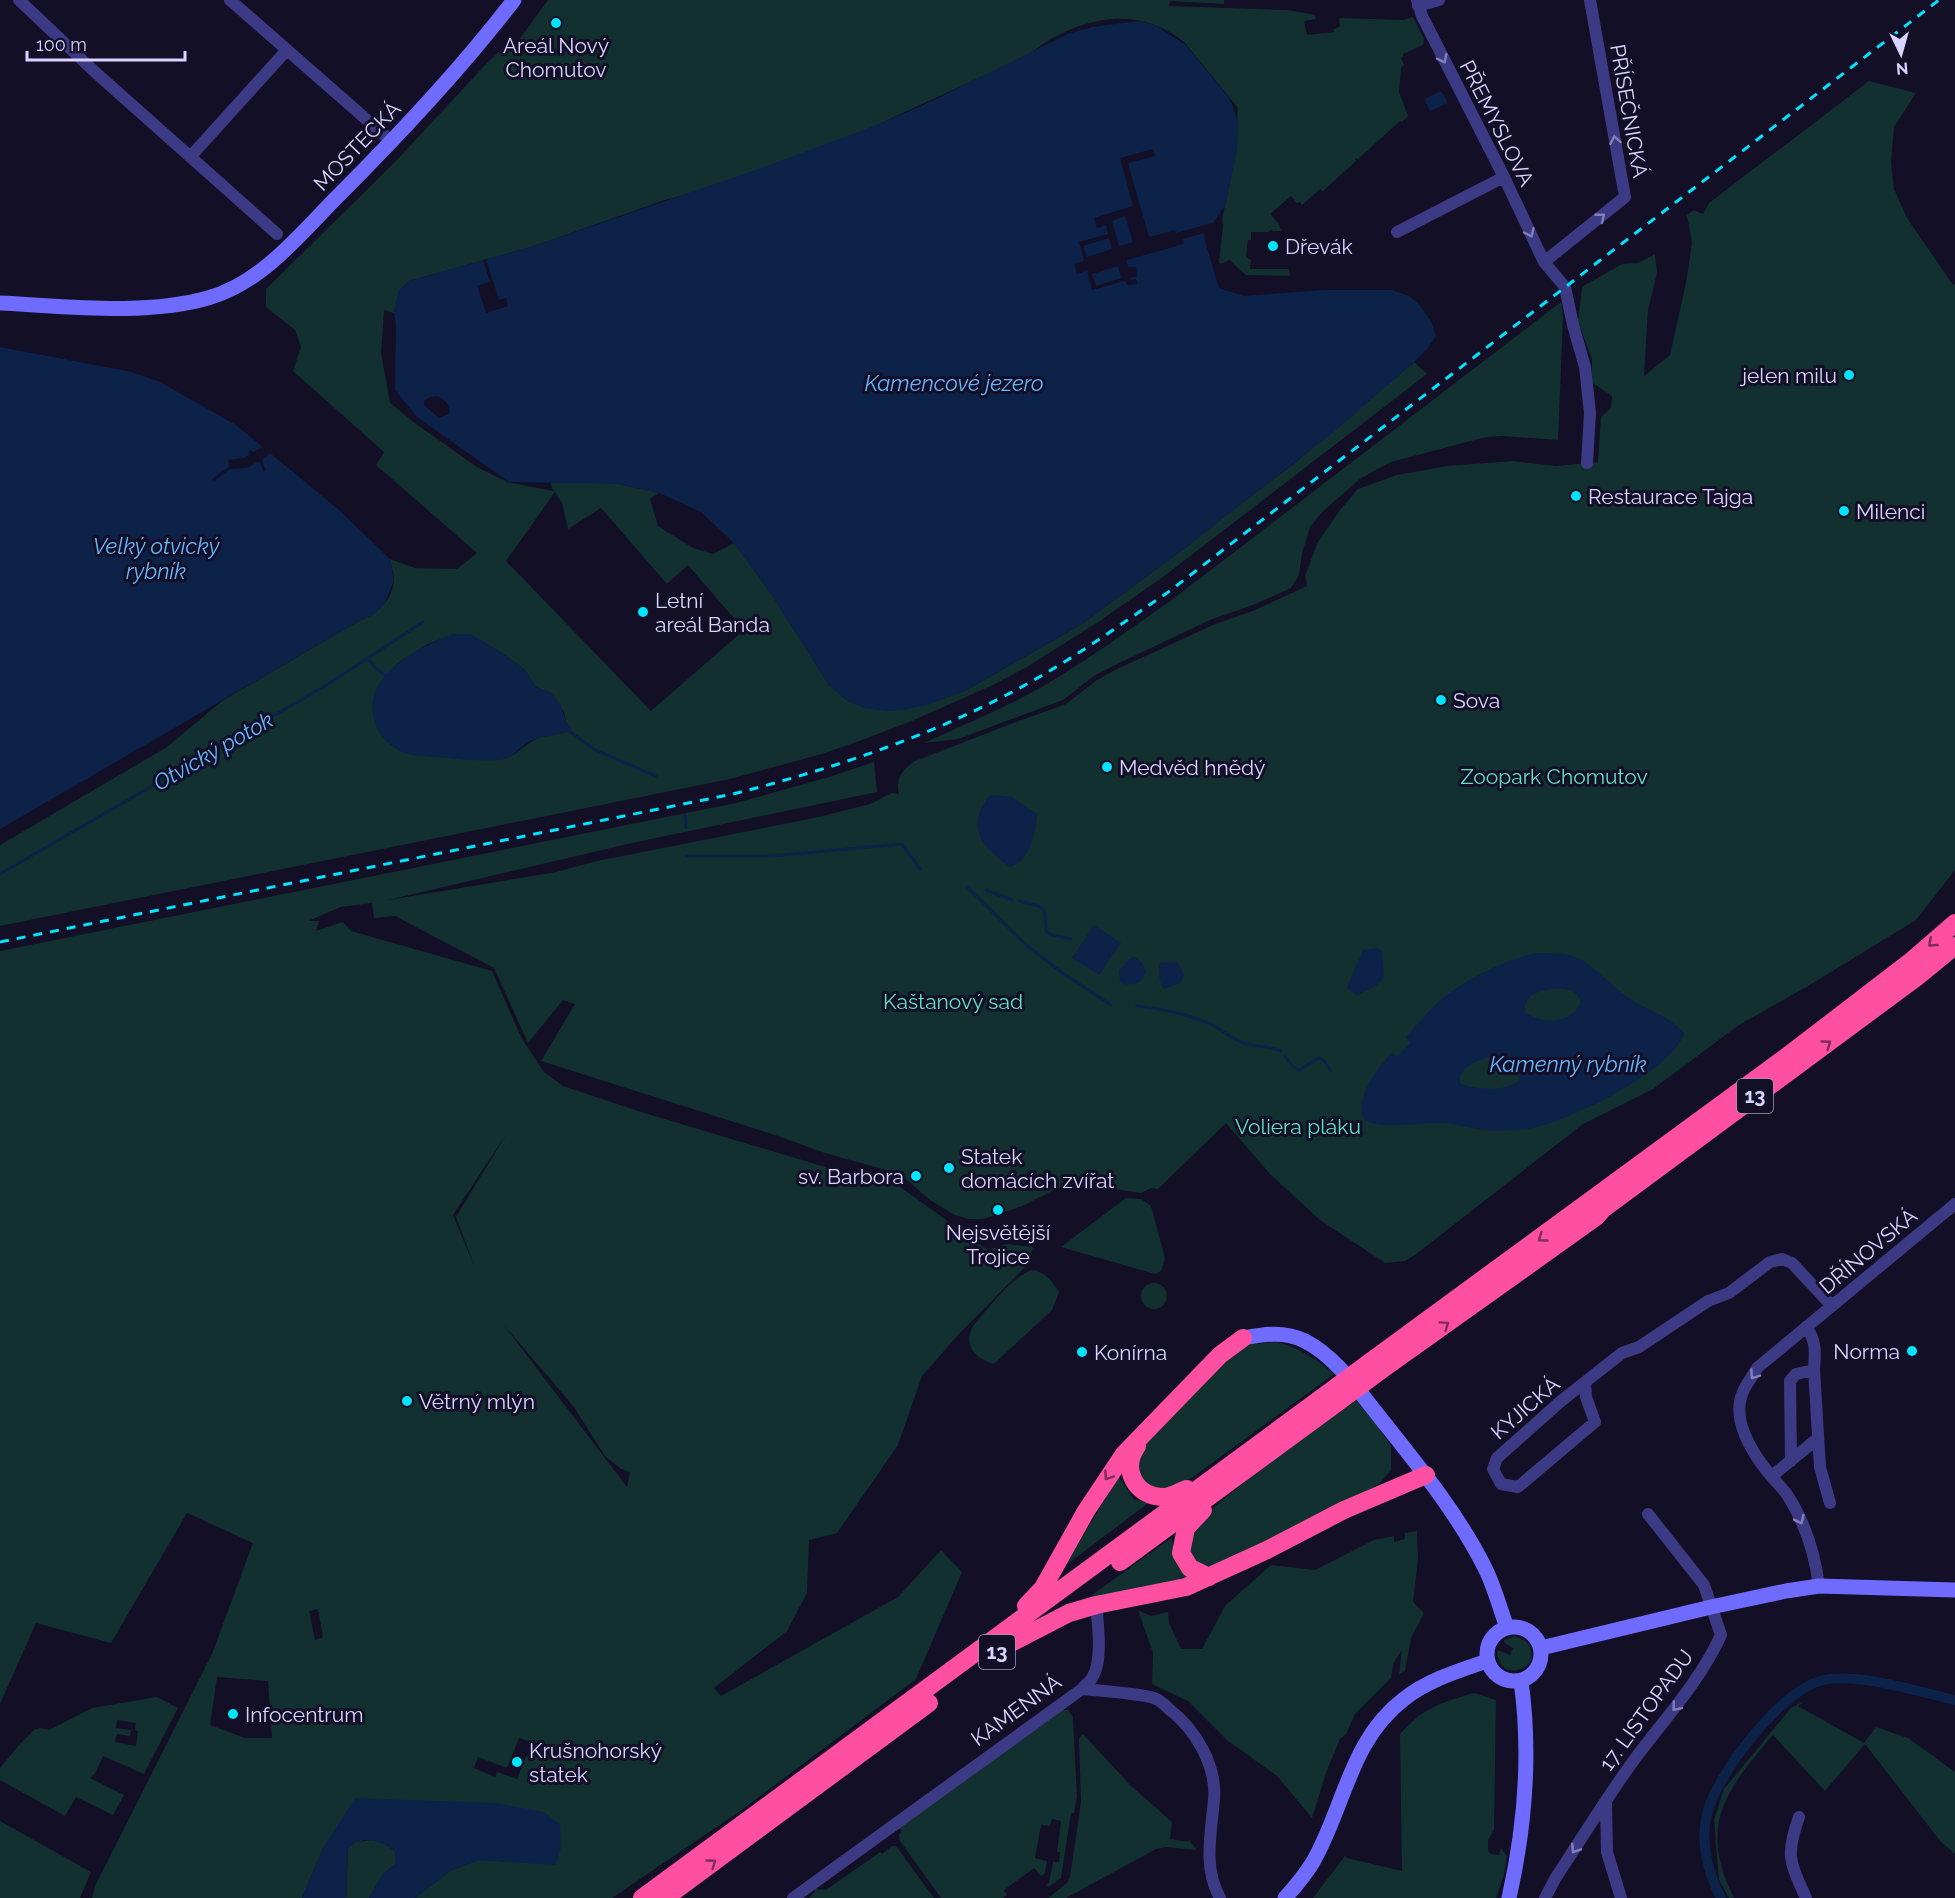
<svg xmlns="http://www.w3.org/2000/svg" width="1955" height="1898" font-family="Raleway,sans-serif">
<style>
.green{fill:#12302f;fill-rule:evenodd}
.water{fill:#0c2248;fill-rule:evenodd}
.pier{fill:#130f26;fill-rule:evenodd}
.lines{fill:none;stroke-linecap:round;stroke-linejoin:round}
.stream{stroke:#0c2248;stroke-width:3}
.canal{stroke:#0c2248;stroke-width:10}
.street{stroke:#3d3a85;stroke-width:12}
.secondary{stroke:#6f6bff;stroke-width:15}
.highway{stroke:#ff4fa3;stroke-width:18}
.rail{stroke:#00e5ff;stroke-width:3;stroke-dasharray:9 8;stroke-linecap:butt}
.highway-bridge{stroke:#ff4fa3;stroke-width:18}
.oneway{stroke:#837fbc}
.oneway2{stroke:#7d2c5e}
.poi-dot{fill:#00e5ff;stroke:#130f26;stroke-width:2}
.labels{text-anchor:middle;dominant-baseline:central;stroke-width:6;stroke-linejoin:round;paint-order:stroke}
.shield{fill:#130f26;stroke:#9e99be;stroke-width:1.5}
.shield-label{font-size:20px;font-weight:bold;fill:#d9d4ff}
.poi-label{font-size:21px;fill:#d9d4ff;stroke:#130f26;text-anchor:start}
.street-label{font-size:21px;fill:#d9d4ff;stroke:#130f26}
.park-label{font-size:21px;fill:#5fe0c0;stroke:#130f26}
.water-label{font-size:22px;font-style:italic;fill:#62b6ff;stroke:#130f26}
</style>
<rect width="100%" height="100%" fill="#130f26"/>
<path class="green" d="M548 0H1224V4L1170 1 1169 6 1288 10 1315 15 1316 19 1304 21 1307 35 1334 32 1333 29 1340 27 1339 18 1403 20 1413 17 1424 39 1423 45 1403 54V57L1401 58 1404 65 1401 68 1399 92 1408 116 1402 122 1400 121 1358 159 1355 158 1356 161 1323 191 1320 189 1302 205 1300 202 1297 203 1291 196 1270 214 1279 224 1281 231H1273L1272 229 1268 232H1251V240H1248L1246 257 1251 260 1250 269H1289L1290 276 1246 275 1229 260 1221 264 1219 262 1223 226 1222 220 1237 148 1234 147 1238 108 1185 43C1144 9 1096 14 1051 39 1033 49 1018 67 996 70L881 123 855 138 736 177 730 182 665 200 534 246 409 281 399 291 394 313 384 310 381 353 390 403 419 426 477 467 507 482 554 491 550 483 590 482 618 484 659 493 650 499 658 526 693 548 713 554 734 543 772 595 829 685 848 701 865 708 965 691 1082 624 1189 545 1213 525 1296 462 1414 362 1427 374 1159 580 1095 624 1027 667 993 685 914 720 865 739 822 754 730 779 0 926V845L167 747 222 701 361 620C378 614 393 599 394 579 394 573 391 565 390 559L415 568 457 569 477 553 376 465 384 452 293 371 301 347 295 330 266 307V289L394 163 488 62 500 51 516 44ZM555 492 562 503 568 529 601 508 667 584 688 565 744 630 651 711 506 561ZM454 634 496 649 524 669 536 687 551 693 564 712 566 722 571 728C564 735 550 734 541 737 526 742 518 755 504 759 495 760 485 760 476 760L396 664 428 644Z
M1869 81 1916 93 1894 127 1891 163 1894 189 1907 218 1953 285 1955 284V870L1916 920 1808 986 1739 1025 1653 1089 1583 1124 1415 1255 1405 1261 1385 1263 1320 1220 1270 1174 1226 1123 1158 1189 1151 1188 1141 1193 1077 1183 1052 1191 1022 1206 993 1216 982 1219H969L955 1215 930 1200 900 1174 825 1153 775 1135 541 1061 575 1004 563 1000 528 1043 494 968 395 916 374 918 372 903 341 907 308 921H319L316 931 343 922 351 931 492 971 522 1039 544 1072 563 1086 638 1111 822 1166 896 1184 988 1250 1007 1244 1033 1247 1028 1264 959 1334 922 1376 898 1445 837 1533 809 1540 807 1593 787 1631 714 1688 721 1696 898 1597 941 1550 962 1572 916 1679 743 1809 612 1898H415L450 1871 478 1860 555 1864 496 1803 323 1848 302 1898H92L95 1886 212 1654 253 1543 187 1513 111 1643 36 1623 0 1704V951L736 803 829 777 874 762 877 792 632 843 388 900 556 872 597 861 819 817 870 804 892 793 899 794C895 780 902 769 915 761L1008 725 1066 704 1097 680 1115 670 1213 625 1255 610 1307 586 1305 576 1318 542 1340 510 1358 489 1397 475 1447 466 1513 461 1556 466 1598 462 1601 417 1611 408 1612 396 1593 383 1592 379V359L1578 322 1582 287 1622 264 1638 263 1655 254 1657 273 1648 310 1644 376 1670 355 1686 283 1692 243 1687 215 1694 210 1703 214 1709 203ZM507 1133 456 1217 475 1268 453 1215ZM503 1324 574 1407 605 1456 621 1469 630 1472 627 1487ZM318 1609 323 1637 315 1640 309 1611ZM217 1677 268 1681 272 1738H245L210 1725ZM519 1738 537 1744 532 1758 526 1756 517 1779 497 1772 495 1777 474 1768 478 1757 507 1768Z
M1561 302 1563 318 1558 440 1502 436 1486 437 1391 462 1361 478 1321 513 1310 527 1302 553 1299 575 1291 588 1253 605 1212 619 1113 666 1094 676 1063 700 958 739 924 743C963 725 1003 709 1040 688 1086 661 1129 630 1173 599Z
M1126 1198 1141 1199 1151 1206 1165 1258 1161 1271 1155 1274 1061 1247Z
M1032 1270C1046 1272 1052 1281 1059 1292L1052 1310 996 1362 993 1364C974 1358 963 1344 973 1326 990 1307 1008 1279 1032 1270Z
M1141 1296a13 13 0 1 1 26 0a13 13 0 1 1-26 0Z
M1277 1342C1300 1348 1316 1359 1334 1374L1193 1477C1168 1489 1168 1492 1141 1483L1138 1452 1225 1360 1245 1346 1253 1344Z
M1356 1400 1374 1421 1391 1446V1470L1381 1482 1361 1497 1213 1568 1197 1563 1189 1551C1190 1546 1189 1538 1191 1533 1199 1510 1329 1421 1356 1400Z
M1120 1478 1134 1500 1150 1502 1066 1565 1117 1479Z
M1417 1531 1418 1559 1413 1602 1424 1613 1411 1638 1405 1671 1399 1674 1402 1650 1393 1664 1391 1678 1355 1714 1346 1734 1340 1739 1327 1770 1312 1818 1277 1776 1227 1740 1188 1701 1152 1684 1153 1653 1138 1610 1151 1616 1168 1612 1169 1623 1181 1649H1202L1225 1606 1271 1565 1315 1570 1374 1540 1394 1536V1542L1405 1539V1533Z
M1170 1539H1172L1175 1555 1189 1578 1094 1598 1092 1595Z
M1515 1636 1526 1641C1548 1668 1499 1686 1497 1652L1498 1650 1510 1655 1513 1648 1504 1642V1640Z
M1474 1693 1496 1700 1494 1830 1488 1840V1851L1492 1854 1499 1855 1501 1848 1507 1856 1504 1875 1496 1898H1313L1345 1856 1347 1858 1402 1871 1400 1734C1425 1707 1440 1703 1474 1693Z
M157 1697 178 1708 144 1774 103 1756 96 1772 90 1778 124 1795 113 1815 76 1797 65 1816 0 1780V1768L19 1745 34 1730 40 1728 49 1730 92 1708ZM117 1720 136 1723 135 1730 138 1731 136 1746 115 1742 117 1734 130 1736 131 1730 116 1728Z
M1806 1700 1798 1706 1864 1743 1876 1727 1908 1738 1955 1772V1854L1941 1842 1865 1744 1825 1791 1773 1735C1725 1791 1698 1825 1734 1898H1729L1719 1880 1714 1820 1724 1789 1791 1708Z
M1062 1710H1068L1073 1717 1077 1797 1074 1813H1071L1061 1878 1048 1887 1047 1884 1049 1883 1053 1862H1059L1060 1852H1057L1061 1821 1052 1819 1050 1826 1041 1825 1035 1858 1047 1861 1045 1873 1041 1876 1034 1868 1004 1890 1007 1895 1003 1898H941L900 1841 899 1835 902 1830 898 1828Z
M1083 1734 1130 1785 1172 1822 1170 1839 1188 1842 1189 1840 1197 1850 1166 1847 1156 1849 1066 1898H1048L1067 1883 1070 1877 1081 1802 1079 1739Z
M0 1821 91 1872 80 1898H0Z
M373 1840 385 1844 395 1851V1864L382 1876 369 1898H346L348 1849 355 1842Z
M892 1846H896L934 1898H809L815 1892V1889L826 1890 880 1852 882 1854Z"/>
<path class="water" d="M1138 21 1155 25 1186 45 1230 99 1238 122 1237 151 1225 206 1214 222 1216 229 1204 233 1205 241 1219 288 1244 296 1324 290H1392L1409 296 1418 303 1431 321 1436 336 1428 348 1414 362 1336 430 1189 545 1082 624 965 691 930 704 904 710 887 711 865 708 848 701 829 685 772 595 734 543 701 512 659 493 618 484 509 482 417 417 395 390 396 324 394 313 399 291 409 281 534 246 753 171 869 128 919 107 1068 34 1092 27ZM437 396C446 400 450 404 449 414L439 418 424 405V401L430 397Z
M1441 91 1448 103 1430 111 1424 99Z
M0 347 132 372 160 382 236 425 339 510 390 559 394 580 384 605 371 616 361 620 0 829Z
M454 634H471L496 649 524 669 536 687 551 693 560 704 566 722 571 728 570 731C557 736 543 736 530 741 521 746 515 756 504 759 486 762 467 760 449 758 436 757 421 757 408 754 396 751 382 740 377 728 356 678 416 648 454 634Z
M990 795 1012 797 1037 814C1036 832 1030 862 1010 867 982 847 964 827 990 795Z
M1094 925 1121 943 1099 975 1072 958Z
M1377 948 1382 951 1384 978 1376 986 1357 996 1347 988 1363 950Z
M1535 953C1547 954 1561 952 1573 956 1593 963 1608 983 1625 995 1644 1010 1669 1014 1684 1034 1672 1071 1565 1124 1527 1129 1511 1131 1493 1131 1477 1129 1463 1127 1451 1122 1436 1123 1413 1123 1386 1130 1364 1120 1355 1095 1376 1072 1391 1053L1398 1056 1410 1043 1406 1037C1418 1024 1430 1009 1444 997 1470 977 1503 961 1535 953ZM1553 989C1566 989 1576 988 1581 1002 1572 1024 1542 1025 1525 1012 1523 994 1539 991 1553 989ZM1490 1057 1514 1064 1520 1070 1519 1081C1502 1092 1480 1090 1461 1084L1459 1078C1465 1065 1477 1060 1490 1057Z
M1135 957 1142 963 1146 971C1142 983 1136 986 1123 984L1120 980 1119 971 1130 958Z
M1169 962 1178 963 1184 975 1181 983 1164 989C1159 983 1158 970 1160 963Z
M355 1798 496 1803 544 1812 560 1824 561 1847 556 1865 478 1860 450 1871 415 1898H369L382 1876 395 1864V1851C380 1840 362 1834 348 1849L346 1898H302L323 1848Z"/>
<path class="pier" d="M1153 149 1155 156 1128 163 1149 237 1175 230 1176 233 1216 222 1218 229 1183 239 1184 244 1127 260 1128 267H1136L1137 277H1130L1131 280 1136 279 1137 284 1127 285 1125 281 1092 290 1087 271 1077 274 1074 264 1084 261 1079 242 1108 234 1106 225 1097 228 1094 218 1133 206 1120 158ZM1125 216 1133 242 1119 246 1112 221ZM1109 238 1112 249 1087 257 1083 246ZM1118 266 1121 278 1096 286 1092 274Z
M486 259 499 300 506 298 508 306 486 313 477 286 490 282 483 260Z
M263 447 271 453 262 459 265 470 264 471 259 461 247 468 230 469 214 481 212 479 229 467 228 460 243 458 249 455 248 452 251 450 253 452Z"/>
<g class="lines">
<path class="stream" d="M368 659 378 670 389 677
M568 730 595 750 656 776
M685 815 686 828
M687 856H771L902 844 920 869
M0 874 325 686 423 622
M968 888 1025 944 1061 972 1111 1005
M986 890 1012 900
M1019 901 1039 906 1045 912 1046 931 1052 935 1071 939
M1137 1006C1162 1009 1188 1014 1211 1024 1222 1030 1232 1039 1244 1043 1255 1047 1272 1046 1281 1051
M1285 1056C1302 1081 1300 1065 1320 1058L1324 1061 1331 1071"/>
<path class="canal" d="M1721 1898C1708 1873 1700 1842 1707 1814 1716 1775 1781 1691 1820 1681 1855 1671 1919 1692 1955 1700"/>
<path class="street" d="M19 0 95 72 277 234
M230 0 391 141
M1417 0 1422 16 1504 177 1544 262 1565 287 1573 325 1585 367 1590 413 1587 463
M1418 6 1439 0
M191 156 286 51
M1397 232 1504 177
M1544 262 1625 197 1590 0
M1806 1327C1817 1341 1815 1354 1814 1370
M1585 1382 1586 1397 1595 1422 1518 1487 1501 1484 1493 1469 1497 1458 1561 1401 1622 1353 1639 1347 1708 1301 1729 1293 1770 1262 1782 1259 1792 1263 1832 1306
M1791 1461 1790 1381 1796 1374 1814 1370 1820 1467 1830 1503
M1772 1476 1817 1439
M1819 1586C1815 1554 1805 1523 1788 1496 1782 1487 1774 1480 1767 1471 1751 1451 1731 1418 1743 1392 1746 1384 1753 1376 1757 1368L1955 1204
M1082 1689C1085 1685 1090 1682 1092 1678 1103 1662 1098 1624 1096 1605
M1606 1802 1607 1852 1621 1898
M1799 1817C1785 1856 1790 1862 1806 1898
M793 1898 1082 1689C1102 1691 1135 1693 1154 1698 1160 1700 1165 1705 1169 1709 1195 1729 1217 1765 1214 1800 1211 1833 1203 1868 1220 1898
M1545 1898 1555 1879C1582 1838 1608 1795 1637 1756 1667 1716 1700 1681 1721 1635L1704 1585 1648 1514"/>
<path class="secondary" d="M0 303C66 306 144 316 208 298 262 283 300 234 338 196 400 134 461 69 514 0
M1243 1338C1264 1334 1285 1331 1305 1341 1336 1357 1357 1389 1378 1415 1417 1464 1457 1512 1485 1568 1494 1586 1500 1608 1507 1628
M1487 1654a27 27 0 1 1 54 0a27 27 0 1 1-54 0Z
M1541 1648 1711 1607 1786 1591 1819 1586 1955 1590
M1285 1898C1295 1887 1305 1875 1313 1862 1345 1806 1350 1740 1404 1699 1428 1680 1458 1671 1487 1661
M1509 1898C1525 1827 1531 1753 1521 1681"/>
<path class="highway" d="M1370 1362 1790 1054 1910 962 1955 923
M1380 1371 1596 1217 1603 1209 1917 977 1955 946
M1137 1446C1121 1469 1135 1497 1164 1497 1171 1497 1180 1491 1187 1489
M1203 1510 1186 1528 1181 1553 1190 1568 1209 1577
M1120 1562 1330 1408
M1026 1606 1043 1588 1086 1511 1124 1454 1220 1355 1243 1338
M1005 1646 1069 1613 1096 1605 1186 1587 1267 1550 1344 1510 1426 1475
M642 1898 1320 1399
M665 1898 929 1703"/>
<path class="rail" d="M0 942 733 794C836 768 941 733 1034 680 1080 654 1124 622 1167 593L1939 0"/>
<path class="highway-bridge" d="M1320 1399 1370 1362
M1330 1408 1380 1371"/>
</g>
<defs><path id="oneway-chevron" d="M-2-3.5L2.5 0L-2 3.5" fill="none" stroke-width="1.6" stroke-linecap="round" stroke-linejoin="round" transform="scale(1.5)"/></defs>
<g class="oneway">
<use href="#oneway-chevron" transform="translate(1443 59) rotate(63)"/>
<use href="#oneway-chevron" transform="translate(1615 140) rotate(-100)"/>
<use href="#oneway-chevron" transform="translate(1601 217) rotate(-39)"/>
<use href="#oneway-chevron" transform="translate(1530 233) rotate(65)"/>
<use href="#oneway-chevron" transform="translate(1754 1375) rotate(125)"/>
<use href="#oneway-chevron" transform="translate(1800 1520) rotate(64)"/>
<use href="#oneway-chevron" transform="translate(1676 1707) rotate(129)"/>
<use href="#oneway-chevron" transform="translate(1575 1849) rotate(123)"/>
</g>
<g class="oneway2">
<use href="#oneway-chevron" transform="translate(1932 943) rotate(139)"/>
<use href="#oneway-chevron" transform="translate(1827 1044) rotate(-36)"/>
<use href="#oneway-chevron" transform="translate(1542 1238) rotate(144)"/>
<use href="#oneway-chevron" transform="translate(1445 1325) rotate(-35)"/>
<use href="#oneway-chevron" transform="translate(1108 1476) rotate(124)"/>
<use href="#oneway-chevron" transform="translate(712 1863) rotate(-36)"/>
</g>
<g class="poi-dot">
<circle cx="556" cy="23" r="6"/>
<circle cx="1273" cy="246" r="6"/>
<circle cx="1849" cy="375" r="6"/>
<circle cx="1576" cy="496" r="6"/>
<circle cx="1844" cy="511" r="6"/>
<circle cx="643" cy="612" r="6"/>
<circle cx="1441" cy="700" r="6"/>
<circle cx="1107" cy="767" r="6"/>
<circle cx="949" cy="1168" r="6"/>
<circle cx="916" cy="1176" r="6"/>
<circle cx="998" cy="1210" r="6"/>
<circle cx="1912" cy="1351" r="6"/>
<circle cx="1082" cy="1352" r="6"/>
<circle cx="407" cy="1401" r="6"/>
<circle cx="233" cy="1714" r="6"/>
<circle cx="517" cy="1762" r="6"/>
</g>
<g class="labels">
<g class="shield">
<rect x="1737" y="1079" width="36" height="34" rx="4.5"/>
<rect x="979" y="1635" width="36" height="34" rx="4.5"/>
</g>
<g class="shield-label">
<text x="1755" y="1096">13</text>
<text x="997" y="1652">13</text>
</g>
<g class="poi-label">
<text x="556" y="45" text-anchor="middle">Areál Nový<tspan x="556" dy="24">Chomutov</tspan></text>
<text x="1285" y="246">Dřevák</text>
<text x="1837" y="375" text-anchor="end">jelen milu</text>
<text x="1588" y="496">Restaurace Tajga</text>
<text x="1856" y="511">Milenci</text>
<text x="655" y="600">Letní<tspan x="655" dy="24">areál Banda</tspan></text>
<text x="1453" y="700">Sova</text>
<text x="1119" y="767">Medvěd hnědý</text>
<text x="961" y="1156">Statek<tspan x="961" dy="24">domácích zvířat</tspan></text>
<text x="904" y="1176" text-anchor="end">sv. Barbora</text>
<text x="998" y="1232" text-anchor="middle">Nejsvětější<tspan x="998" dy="24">Trojice</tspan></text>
<text x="1900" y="1351" text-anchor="end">Norma</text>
<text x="1094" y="1352">Konírna</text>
<text x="419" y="1401">Větrný mlýn</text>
<text x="245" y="1714">Infocentrum</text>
<text x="529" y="1750">Krušnohorský<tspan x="529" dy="24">statek</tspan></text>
</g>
<g class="street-label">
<text transform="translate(1629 111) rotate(80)">PŘÍSEČNICKÁ</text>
<text transform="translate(1497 123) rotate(63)">PŘEMYSLOVA</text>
<text transform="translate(357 146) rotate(-46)">MOSTECKÁ</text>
<text transform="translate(1868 1251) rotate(-40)">DŘÍNOVSKÁ</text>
<text transform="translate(1525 1408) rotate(-41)">KYJICKÁ</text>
<text transform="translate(1016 1710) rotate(-36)">KAMENNÁ</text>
<text transform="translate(1646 1710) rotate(-54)">17. LISTOPADU</text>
</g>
<g class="park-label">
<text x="1554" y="776">Zoopark Chomutov</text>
<text x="953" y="1001">Kaštanový sad</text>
<text x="1298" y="1126">Voliera pláku</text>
</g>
<g class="water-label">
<text x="954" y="383">Kamencové jezero</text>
<text x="156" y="546">Velký otvický<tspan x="156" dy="25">rybník</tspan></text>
<text transform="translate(213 751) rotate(-30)">Otvický potok</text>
<text x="1568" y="1064">Kamenný rybník</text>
</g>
</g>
<g transform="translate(1901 54) rotate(175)" stroke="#130f26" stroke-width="4.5" paint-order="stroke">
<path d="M0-4.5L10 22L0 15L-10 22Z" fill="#d9d4ff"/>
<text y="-9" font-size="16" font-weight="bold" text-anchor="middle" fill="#d9d4ff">N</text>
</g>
<path d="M27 51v9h158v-9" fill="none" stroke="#d9d4ff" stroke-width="3"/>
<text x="36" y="51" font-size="18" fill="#d9d4ff" stroke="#130f26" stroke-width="4.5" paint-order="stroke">100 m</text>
</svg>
